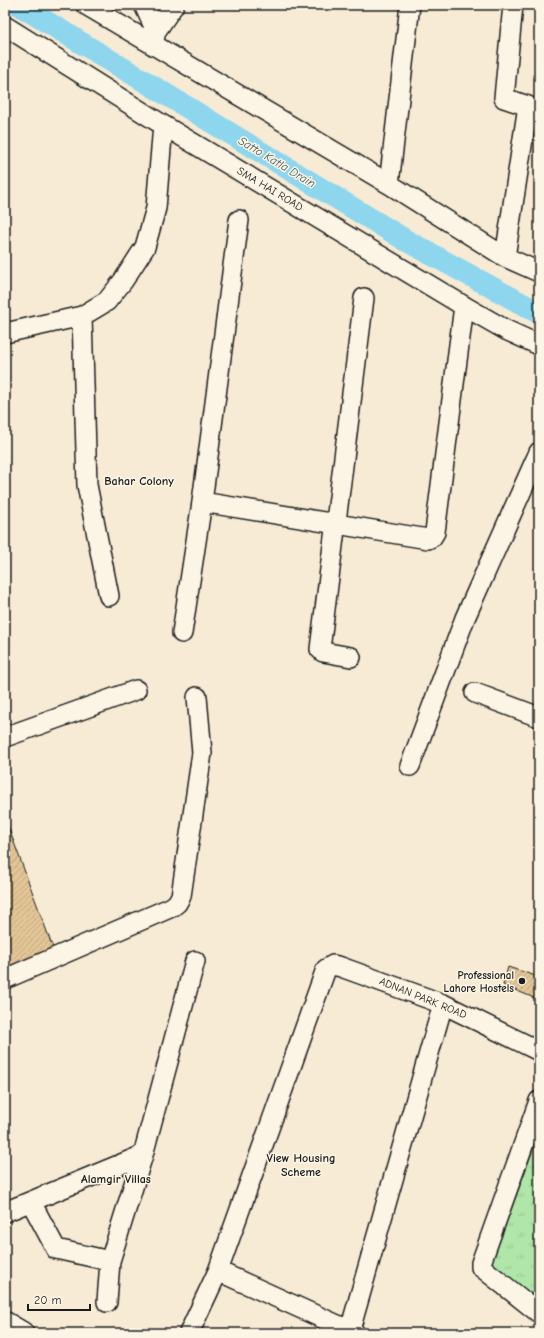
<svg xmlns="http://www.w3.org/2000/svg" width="544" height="1338" font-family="'Comic Neue',sans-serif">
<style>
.park{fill:url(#park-tufts);stroke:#668162}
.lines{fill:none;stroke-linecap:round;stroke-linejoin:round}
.canal{stroke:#8dd6ee;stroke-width:22}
.building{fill:url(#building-hatch);stroke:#1c1c1c}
.minor-casing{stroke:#1c1c1c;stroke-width:22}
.tertiary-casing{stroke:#1c1c1c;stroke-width:25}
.minor{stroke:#fcf5e5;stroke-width:19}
.tertiary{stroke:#fcf5e5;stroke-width:22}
.poi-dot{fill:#1c1c1c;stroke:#fcf5e5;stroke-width:1.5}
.labels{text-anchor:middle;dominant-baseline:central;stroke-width:3;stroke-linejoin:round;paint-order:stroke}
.street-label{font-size:11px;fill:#1c1c1c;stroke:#fcf5e5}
.poi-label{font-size:11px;font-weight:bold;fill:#1c1c1c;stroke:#fcf5e5;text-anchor:end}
.water-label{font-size:12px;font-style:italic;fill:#3e545b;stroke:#fcf5e5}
.neighbourhood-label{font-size:12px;font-weight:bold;fill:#1c1c1c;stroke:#fcf5e5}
</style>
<defs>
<pattern id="park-tufts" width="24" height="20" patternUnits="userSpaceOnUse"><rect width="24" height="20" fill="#b0e6a9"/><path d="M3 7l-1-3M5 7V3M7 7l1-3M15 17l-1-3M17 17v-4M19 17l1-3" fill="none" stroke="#97c591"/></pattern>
<pattern id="building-hatch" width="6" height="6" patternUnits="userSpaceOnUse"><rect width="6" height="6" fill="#e3c596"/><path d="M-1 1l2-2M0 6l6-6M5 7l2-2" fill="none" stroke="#c2a981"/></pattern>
</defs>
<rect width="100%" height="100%" fill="#f7ebd5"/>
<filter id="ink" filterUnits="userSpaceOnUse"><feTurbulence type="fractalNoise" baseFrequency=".025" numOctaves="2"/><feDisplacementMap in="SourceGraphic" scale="8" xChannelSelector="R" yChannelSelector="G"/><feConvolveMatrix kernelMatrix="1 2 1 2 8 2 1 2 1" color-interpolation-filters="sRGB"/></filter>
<g filter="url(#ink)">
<path class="park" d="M539 1134V1309L489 1270Z"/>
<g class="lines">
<path class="canal" d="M19 5 407 241 539 313"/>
</g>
<path class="building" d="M5 818 53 948 5 969Z
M508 967 539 977V1000L503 985Z"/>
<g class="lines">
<defs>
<path id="minor" d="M86 5 389 184 505 257 539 272
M144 5 156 31
M5 26 163 125 464 306 506 330 539 345
M153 45 156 31 174 5
M389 184 410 5
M505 257 528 106 504 98 513 5
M5 333 82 316
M202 502 428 539 432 537 435 532 464 306
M109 596 87 485 82 316 107 301 123 281 145 247 156 208 163 125
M182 633 202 502 239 220
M351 657 323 652 320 649 364 298
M475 693 539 717
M5 737 136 690
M410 766 465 618 539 452
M5 979 172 907 177 903 181 896 202 753 197 697
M539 1101 481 1263V1267L539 1313
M31 1202 56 1249 110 1261
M5 1212 143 1155
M218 1271 355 1333
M107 1302 110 1261 143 1155 195 961
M350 1330 443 1004
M189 1333 218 1271 326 969 333 965 341 967 443 1004 539 1051"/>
<path id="tertiary" d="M5 1323 22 1333"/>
</defs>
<use href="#minor" class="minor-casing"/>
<use href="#tertiary" class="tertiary-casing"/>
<use href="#minor" class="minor"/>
<use href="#tertiary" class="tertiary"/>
</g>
</g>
<circle class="poi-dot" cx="522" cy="981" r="4"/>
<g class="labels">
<g class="street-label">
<text transform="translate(270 189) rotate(31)">SMA HAI ROAD</text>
<text transform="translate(423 998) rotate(22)">ADNAN PARK ROAD</text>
</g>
<g class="poi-label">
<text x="514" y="975">Professional<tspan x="514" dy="13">Lahore Hostels</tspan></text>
</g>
<g class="water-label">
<text transform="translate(277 162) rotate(31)">Satto Katla Drain</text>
</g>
<g class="neighbourhood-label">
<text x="139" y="481">Bahar Colony</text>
<text x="301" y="1158">View Housing<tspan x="301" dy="14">Scheme</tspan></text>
<text x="116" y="1179">Alamgir Villas</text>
</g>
</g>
<rect width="544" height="1338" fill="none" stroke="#fcf5e5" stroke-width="20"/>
<rect x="10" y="10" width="524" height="1318" fill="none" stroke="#1c1c1c" stroke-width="1.5" filter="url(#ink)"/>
<path d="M28 1304v6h62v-6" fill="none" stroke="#1c1c1c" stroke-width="2"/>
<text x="34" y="1304" font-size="12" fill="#1c1c1c" stroke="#fcf5e5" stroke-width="3" paint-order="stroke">20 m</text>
</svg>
